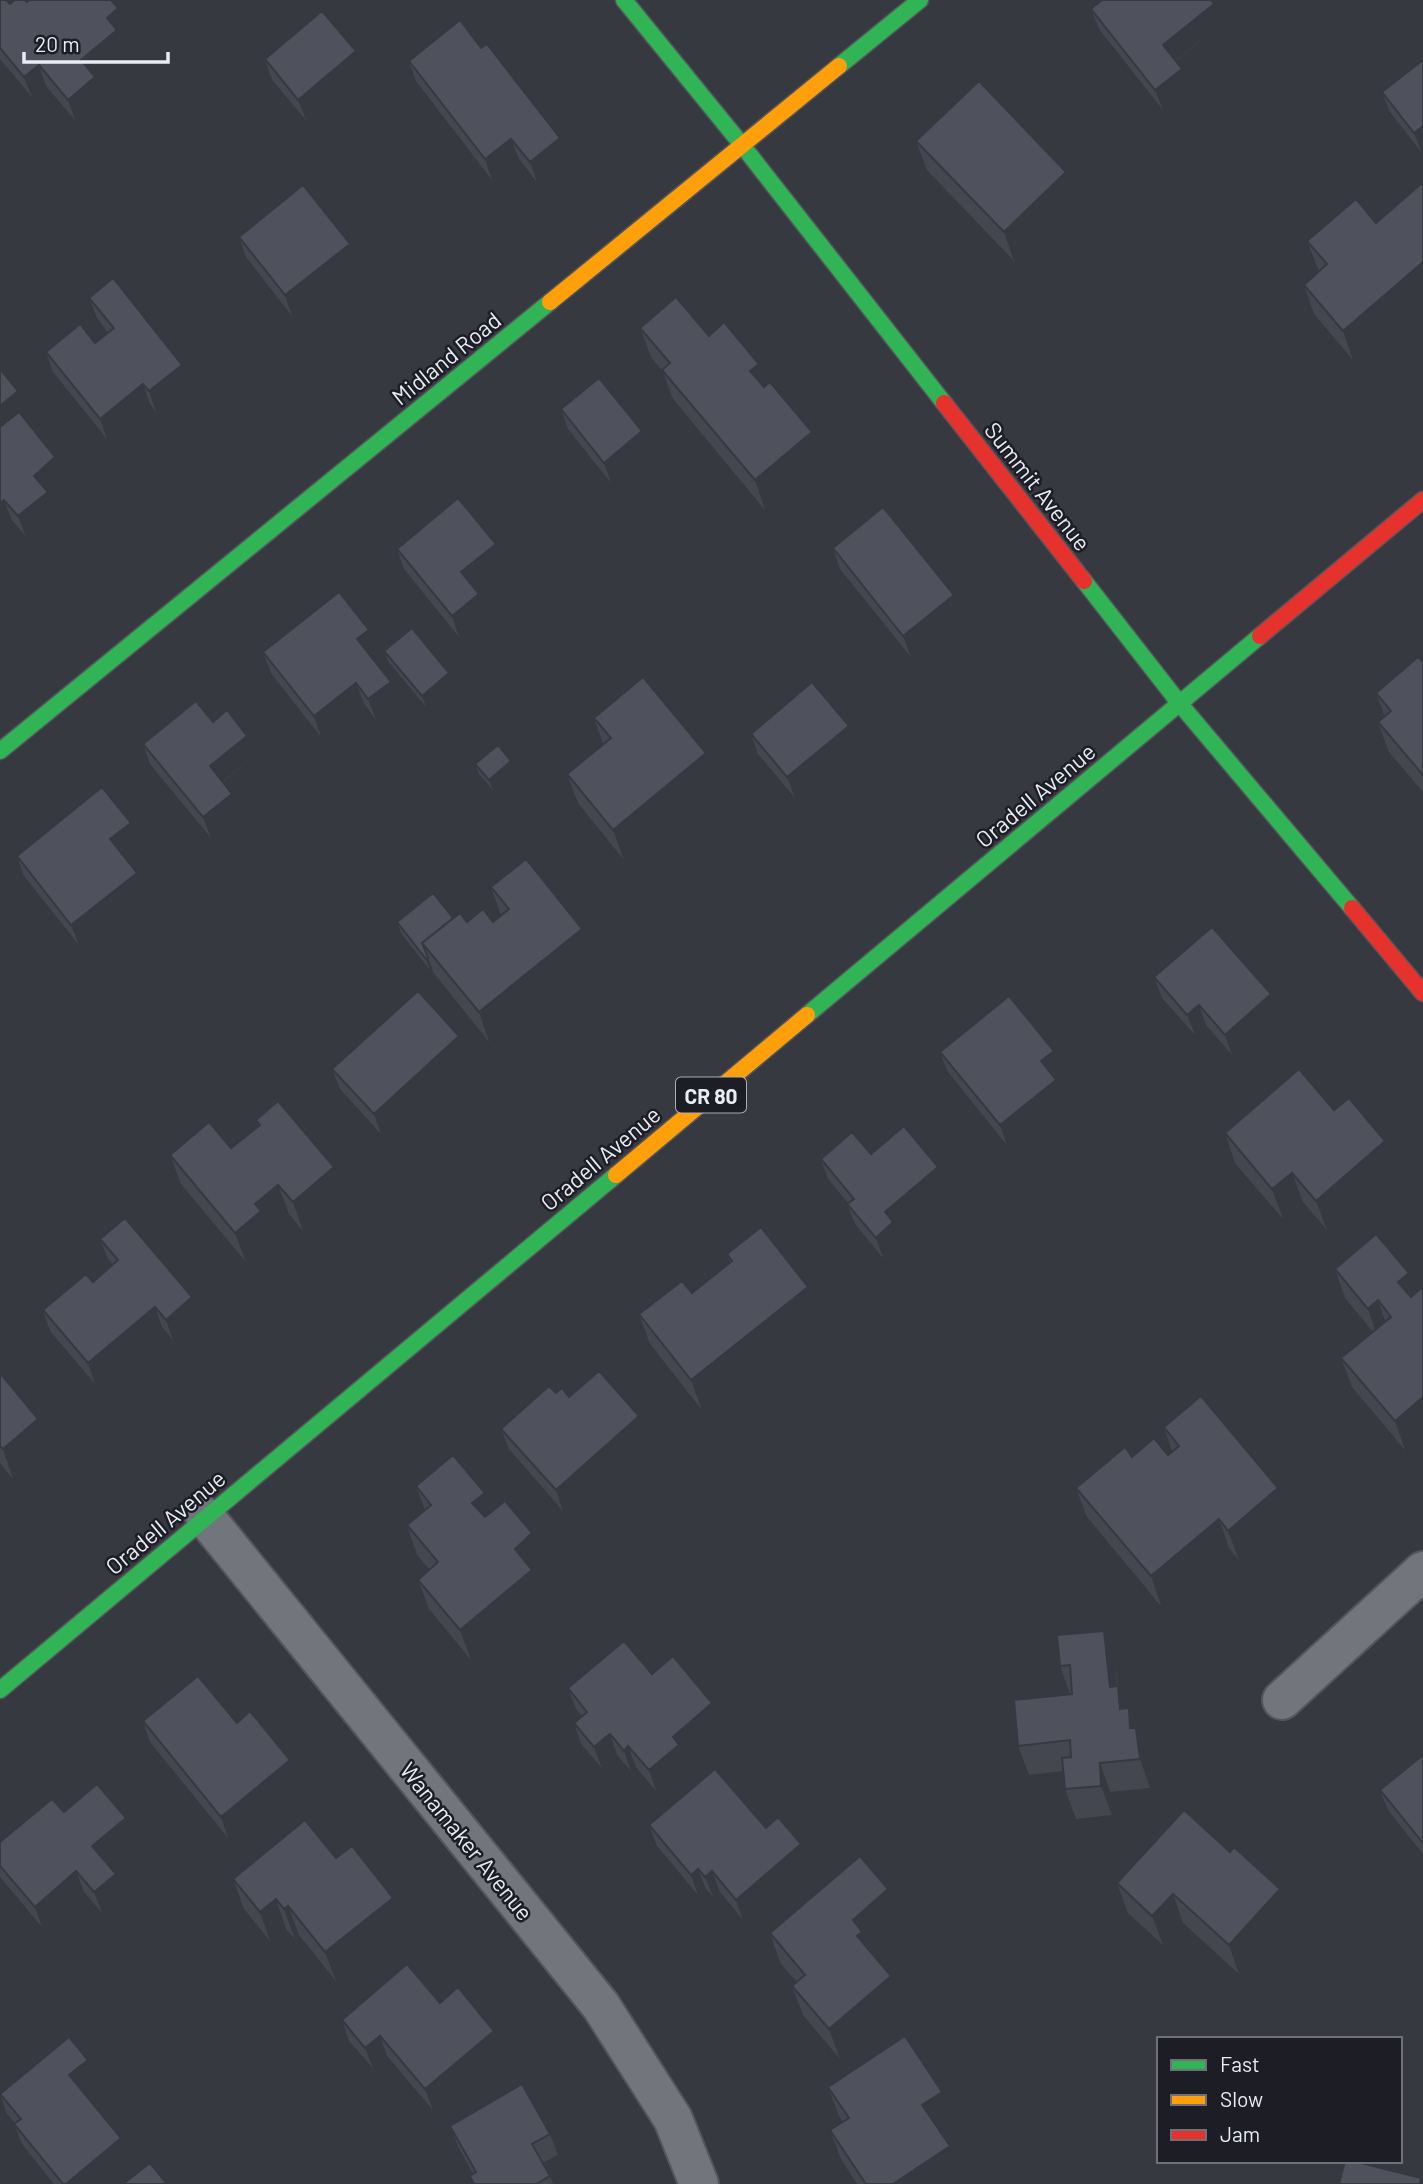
<svg xmlns="http://www.w3.org/2000/svg" width="1423" height="2184" font-family="Barlow,sans-serif">
<style>
.lines{fill:none;stroke-linecap:round;stroke-linejoin:round}
.street-casing{stroke:#54565c;stroke-width:42}
.fast-casing{stroke:#54565c;stroke-width:19}
.slow-casing{stroke:#54565c;stroke-width:19}
.jam-casing{stroke:#54565c;stroke-width:19}
.street{stroke:#73757c;stroke-width:38}
.fast{stroke:#30b455;stroke-width:16}
.slow{stroke:#ff9f0a;stroke-width:16}
.jam{stroke:#e5322d;stroke-width:16}
.wall{fill:#444750}
.shaded-wall{fill:#373941}
.building{fill:#4f525d;stroke:#373941;stroke-width:2}
.labels{text-anchor:middle;dominant-baseline:central;stroke-width:5;stroke-linejoin:round;paint-order:stroke}
.shield{fill:#1d1e25;stroke:#acaeb6;stroke-width:2}
.shield-label{font-size:21px;font-weight:bold;fill:#e9ecf4}
.street-label{font-size:23px;fill:#e9ecf4;stroke:#1d1e25}
</style>
<rect width="100%" height="100%" fill="#373940"/>
<g class="lines">
<defs>
<path id="street" d="M205 1517 601 2006 673 2119 699 2184
M1282 1700 1423 1571"/>
<path id="fast" d="M624 0 742 145 944 403
M839 66 920 0
M1084 581 1180 704 1352 908
M0 751 550 302
M807 1015 1260 636
M0 1690 616 1175"/>
<path id="slow" d="M550 302 839 66
M616 1175 807 1015"/>
<path id="jam" d="M944 403 1084 581
M1260 636 1423 500
M1352 908 1423 993"/>
</defs>
<use href="#street" class="street-casing"/>
<use href="#fast" class="fast-casing"/>
<use href="#slow" class="slow-casing"/>
<use href="#jam" class="jam-casing"/>
<use href="#street" class="street"/>
<use href="#fast" class="fast"/>
<use href="#slow" class="slow"/>
<use href="#jam" class="jam"/>
</g>
<path class="wall" d="M0 0 10 4 27 2 118 8 126 29 118 35 124 50 94 75 103 98 75 120 46 86 32 97 0 59Z
M1091 9 1222 24 1176 61 1182 69 1189 89 1163 110 1099 29Z
M481 48 567 158 537 182 519 159 492 180 416 81 409 61Z
M265 59 363 72 306 120 272 80Z
M1423 60V152L1422 153 1390 112 1382 92Z
M916 141 1077 202 1014 261 927 170Z
M1356 199 1353 360 1314 314 1304 285 1319 271 1307 241Z
M239 237 358 264 292 316 246 257Z
M89 298 182 365 190 385 156 412 150 404 107 439 53 372 46 352 95 343 108 333 97 318Z
M640 328 709 336 766 386 812 432 822 461 765 510 673 399 663 372 651 357Z
M561 409 650 451 611 483 568 429Z
M0 427 55 457 63 478 47 491 55 512 26 537 12 520 0 530Z
M496 544 503 564 474 588 479 594 486 614 459 637 404 569 397 549Z
M833 548 954 595 961 616 911 657 840 569Z
M377 650 370 656 391 682 399 702 376 720 364 703 321 737 271 673 263 652Z
M384 651 449 673 453 684 426 707 388 661Z
M1423 662V792L1389 752 1378 723 1385 717 1376 693Z
M594 718 706 753 717 783 624 860 578 803 567 774 603 744Z
M213 722 255 756 223 782 240 814 211 838 150 764 143 744Z
M751 734 856 746 795 798 758 754Z
M475 764 515 772 493 790 479 774Z
M131 823 138 843 123 855 137 873 144 893 79 945 24 876 17 856Z
M491 887 582 929 593 958 489 1042 433 972 432 968 430 970 401 933 397 922 453 918 467 922H493L501 915Z
M1154 977 1271 994 1278 1014 1232 1055 1206 1025 1195 1035 1162 998Z
M1054 1051 1061 1071 1054 1077 1056 1080 1063 1100 1007 1145 948 1072 940 1052Z
M466 1057 381 1134 340 1089 332 1069Z
M1334 1110 1385 1141 1396 1171 1327 1230 1303 1202 1283 1219 1235 1163 1225 1133Z
M256 1120 345 1196 303 1231 289 1214 269 1231 272 1240 246 1262 181 1184 170 1155 231 1148 258 1126Z
M871 1154 938 1167 946 1188 896 1229 901 1243 883 1258 855 1224 847 1204 848 1203 828 1179 821 1159Z
M100 1239 200 1317 173 1340 162 1327 95 1384 50 1331 43 1310 93 1282 113 1265 108 1259Z
M727 1254 819 1316 702 1410 650 1344 639 1314 692 1293 730 1263Z
M1335 1269 1409 1273 1405 1450 1352 1387 1341 1358 1373 1332 1345 1298Z
M0 1373 38 1419 49 1448 13 1479 0 1463Z
M556 1393 569 1397 647 1437 563 1511 509 1449 501 1429Z
M1164 1427 1289 1518 1239 1560 1229 1548 1161 1606 1087 1517 1076 1488 1132 1457 1168 1455 1172 1452Z
M416 1486 491 1512 543 1563 533 1572 542 1599 471 1660 429 1609 418 1580 430 1570 417 1555 407 1525 425 1510Z
M1115 1660 1118 1686 1126 1709 1129 1708 1147 1757 1150 1788 1110 1792 1112 1815 1076 1819 1065 1789 1063 1771 1029 1775 1018 1746 1070 1694 1060 1666Z
M652 1674 712 1703 720 1724 683 1755 686 1765 656 1791 636 1767 631 1771 617 1755 602 1768 581 1744 574 1723 582 1716 576 1709 568 1688Z
M143 1721 298 1780 228 1838 150 1742Z
M1423 1755V1854L1388 1810 1380 1790Z
M64 1812 133 1839 106 1862 124 1895 102 1913 84 1892 42 1927 0 1877V1842Z
M649 1825 766 1828 808 1864 743 1920 720 1892 713 1897 706 1889 698 1895 657 1846Z
M1230 1852 1280 1889 1290 1919 1239 1974 1183 1923 1163 1945 1128 1913 1117 1883Z
M336 1858 393 1898 404 1927 336 1981 299 1935 295 1939 286 1929 270 1941 244 1909 233 1879Z
M888 1889 898 1919 868 1946 902 2005 840 2059 803 2015 792 1986 797 1982 780 1963 770 1933Z
M440 2003 494 2031 502 2051 433 2110 387 2056 373 2068 349 2041 342 2020Z
M88 2060 95 2080 82 2091 121 2138 129 2159 98 2184H54L22 2144 14 2124 15 2123 7 2114 0 2094Z
M828 2087 952 2121 939 2130 960 2176 948 2184H857L841 2159 830 2130 843 2122 839 2116Z
M450 2126 550 2134 558 2155 542 2163 550 2176 553 2184H473L470 2176 473 2174 458 2146Z"/>
<path class="shaded-wall" d="M1214 4 1222 24 1170 65 1163 45Z
M118 8 126 29 118 35 124 50 88 80 81 60 107 18Z
M356 51 363 72 306 120 298 100Z
M39 65 46 86 32 97 24 77Z
M1182 69 1189 89 1163 110 1155 90Z
M95 77 103 98 75 120 68 100Z
M1423 126V152L1422 153 1414 133Z
M560 138 567 158 537 182 530 162Z
M511 139 519 159 492 180 485 159Z
M1066 172 1077 202 1014 261 1004 232Z
M350 244 358 264 292 316 285 295Z
M1423 262V300L1353 360 1343 331Z
M759 364 769 394 750 371Z
M182 365 190 385 156 412 149 391Z
M143 384 150 404 107 439 100 419Z
M18 391 22 401 1 419 0 406Z
M642 431 650 451 611 483 604 463Z
M812 432 822 461 765 510 755 480Z
M55 457 63 478 42 496 34 476Z
M48 492 55 512 26 537 18 516Z
M4 500 12 520 0 530V503Z
M496 544 503 564 469 593 461 572Z
M479 594 486 614 459 637 452 616Z
M954 595 961 616 911 657 903 636Z
M369 630 377 650 365 660 357 639Z
M449 673 453 684 426 707 422 696Z
M391 682 399 702 376 720 368 699Z
M356 683 364 703 321 737 314 716Z
M849 726 856 746 795 798 787 777Z
M247 736 255 756 217 786 210 766Z
M706 753 717 783 624 860 613 830Z
M511 761 515 772 493 790 489 780Z
M232 794 240 814 211 838 203 817Z
M131 823 138 843 118 860 110 839Z
M137 873 144 893 79 945 71 925Z
M582 929 593 958 489 1042 479 1012Z
M428 958 432 968 430 970 426 959Z
M1271 994 1278 1014 1232 1055 1225 1035Z
M1199 1005 1206 1025 1195 1035 1187 1015Z
M459 1036 466 1057 381 1134 374 1114Z
M1054 1051 1061 1071 1048 1082 1041 1061Z
M1056 1080 1063 1100 1007 1145 1000 1125Z
M1385 1141 1396 1171 1327 1230 1316 1201Z
M334 1167 345 1196 303 1231 293 1202Z
M938 1167 946 1188 896 1229 901 1243 883 1258 876 1238 885 1212Z
M1292 1173 1303 1202 1283 1219 1272 1189Z
M278 1185 289 1214 269 1231 272 1240 246 1262 235 1233 255 1204Z
M1409 1273 1420 1302 1409 1311 1398 1282Z
M808 1287 819 1316 702 1410 691 1380Z
M192 1297 200 1317 173 1340 166 1320Z
M1378 1300 1388 1330 1378 1338 1368 1309Z
M155 1307 162 1327 95 1384 88 1363Z
M1423 1397V1436L1405 1450 1395 1421Z
M639 1416 647 1437 563 1511 556 1490Z
M38 1419 49 1448 13 1479 3 1449Z
M1278 1488 1289 1518 1239 1560 1228 1531Z
M485 1493 495 1522 483 1532 472 1503Z
M1219 1519 1229 1548 1161 1606 1151 1576Z
M532 1533 543 1563 533 1572 542 1599 471 1660 460 1630 515 1549Z
M1104 1631 1115 1660 1119 1704 1118 1686 1129 1716 1130 1739 1110 1687Z
M712 1703 720 1724 683 1755 686 1765 656 1791 649 1770 673 1737Z
M1129 1708 1147 1757 1150 1788 1140 1759 1130 1728Z
M610 1734 617 1755 602 1768 594 1747Z
M628 1746 636 1767 631 1771 624 1751Z
M290 1760 298 1780 228 1838 221 1817Z
M1100 1763 1110 1792 1112 1815 1101 1786Z
M126 1818 133 1839 100 1867 92 1846Z
M801 1844 808 1864 743 1920 736 1900Z
M698 1869 706 1889 698 1895 691 1875Z
M76 1871 84 1892 42 1927 35 1907Z
M712 1871 720 1892 713 1897 705 1877Z
M116 1874 124 1895 102 1913 94 1892Z
M888 1889 898 1919 868 1946 873 1961 857 1936 853 1920Z
M1280 1889 1290 1919 1239 1974 1229 1945Z
M1173 1894 1183 1923 1163 1945 1152 1916Z
M393 1898 404 1927 336 1981 325 1952Z
M276 1899 286 1929 270 1941 260 1912Z
M288 1906 299 1935 295 1939 284 1909Z
M891 1976 902 2005 840 2059 829 2029Z
M494 2031 502 2051 433 2110 425 2089Z
M380 2036 387 2056 373 2068 365 2048Z
M88 2060 95 2080 77 2096 69 2075Z
M942 2092 952 2121 933 2134 922 2105Z
M121 2138 129 2159 98 2184H66Z
M950 2146 960 2176 948 2184H893Z"/>
<path class="building" d="M0 0H6L10 4 15 0H25L27 2 29 0H111L118 8 107 18 117 30 81 60 95 77 68 100 39 65 24 77 0 48Z
M1102 0H1211L1214 4 1163 45 1182 69 1155 90 1091 9Z
M322 11 356 51 298 100 265 59Z
M460 20 481 48 487 44 560 138 530 162 511 139 485 159 409 61Z
M1423 60V126L1414 133 1382 92Z
M979 81 1066 172 1004 232 916 141Z
M1422 183 1423 185V262L1343 331 1304 285 1327 264 1307 241 1356 199 1376 223Z
M303 185 350 244 285 295 239 237Z
M113 278 182 365 149 391 143 384 100 419 46 352 80 324 95 343 114 328 89 298Z
M676 297 709 336 724 322 759 364 750 371 764 387 770 382 812 432 755 480 662 370 670 363 640 328Z
M0 369 18 391 0 406Z
M599 378 642 431 604 463 561 409Z
M19 412 55 457 34 476 48 492 18 516 4 500 0 503V427Z
M458 498 496 544 461 572 479 594 452 616 397 549Z
M883 507 954 595 903 636 833 548Z
M339 592 369 630 357 639 391 682 368 699 356 683 314 716 263 652Z
M412 628 449 673 422 696 384 651Z
M1418 657 1423 662V775L1378 722 1391 711 1376 693Z
M643 677 706 753 613 830 567 774 611 738 594 718Z
M812 682 849 726 787 777 751 734Z
M196 701 213 722 227 710 247 736 210 766 232 794 203 817 143 744Z
M498 745 511 761 489 780 475 764Z
M102 787 131 823 110 839 137 873 71 925 17 856Z
M526 859 582 929 479 1012 422 943 460 913 467 922 483 909 493 922 509 909 491 887Z
M433 893 453 918 422 943 428 958 426 959 397 922Z
M1212 927 1271 994 1225 1035 1199 1005 1187 1015 1154 977Z
M418 991 459 1036 374 1114 332 1069Z
M1009 996 1054 1051 1041 1061 1056 1080 1000 1125 940 1052Z
M1299 1069 1334 1110 1349 1098 1385 1141 1316 1201 1292 1173 1272 1189 1225 1133Z
M278 1101 334 1167 293 1202 278 1185 255 1204 261 1211 235 1233 170 1155 209 1122 231 1148 260 1125 256 1120Z
M904 1126 938 1167 885 1212 893 1222 876 1238 847 1204 854 1199 821 1159 852 1132 871 1154Z
M125 1218 192 1297 166 1320 155 1307 88 1363 43 1310 86 1274 93 1282 118 1260 100 1239Z
M761 1227 808 1287 691 1380 639 1314 682 1281 692 1293 732 1261 727 1254Z
M1376 1234 1409 1273 1398 1282 1411 1297 1423 1287V1397L1395 1421 1341 1358 1391 1317 1378 1300 1368 1309 1335 1269Z
M599 1371 639 1416 556 1490 501 1429 549 1386 556 1393 562 1388 569 1397Z
M0 1373 38 1419 3 1449 0 1446Z
M1201 1396 1278 1488 1228 1531 1219 1519 1151 1576 1076 1488 1125 1447 1132 1457 1154 1438 1168 1455 1179 1446 1164 1427Z
M453 1455 485 1493 472 1503 485 1517 505 1501 532 1533 515 1549 532 1570 460 1630 418 1580 438 1562 407 1525 431 1505 416 1486Z
M1104 1631 1110 1687 1118 1686 1120 1709 1129 1708 1130 1728H1136L1140 1759 1100 1763 1101 1786 1065 1789 1062 1758 1071 1757 1070 1740 1018 1746 1014 1700 1072 1694 1070 1665 1060 1666 1057 1635Z
M624 1641 652 1674 673 1656 712 1703 673 1737 679 1745 649 1770 628 1746 624 1751 610 1734 594 1747 574 1723 587 1712 568 1688Z
M198 1676 237 1723 250 1711 290 1760 221 1817 143 1721Z
M1423 1755V1843L1380 1790Z
M715 1769 766 1828 778 1817 801 1844 736 1900 712 1871 705 1877 698 1869 691 1875 649 1825Z
M97 1784 126 1818 92 1846 116 1874 94 1892 76 1871 35 1907 0 1866V1842L52 1799 64 1812Z
M1184 1810 1230 1852 1234 1847 1280 1889 1229 1945 1173 1894 1152 1916 1117 1883Z
M305 1820 336 1858 352 1846 393 1898 325 1952 288 1906 284 1909 276 1899 260 1912 233 1879Z
M860 1856 888 1889 853 1920 862 1932 857 1936 891 1976 829 2029 792 1986 805 1975 770 1933Z
M407 1964 440 2003 458 1987 494 2031 425 2089 380 2036 365 2048 342 2020Z
M905 2036 942 2092 922 2105 950 2146 893 2184H866L830 2130 849 2118 828 2087Z
M69 2037 88 2060 69 2075 121 2138 66 2184H63L14 2124 21 2119 0 2094Z
M522 2084 550 2134 532 2144 550 2176 536 2184H474L470 2176 476 2172 450 2126Z
M1345 2161H1353L1421 2178 1420 2184H1339Z
M150 2163 167 2184H123Z"/>
<g class="labels">
<rect class="shield" x="676" y="1077.5" width="70" height="35" rx="5"/>
<g class="shield-label">
<text x="711" y="1095">CR 80</text>
</g>
<g class="street-label">
<text transform="translate(446 358) rotate(-39)">Midland Road</text>
<text transform="translate(1038 486) rotate(52)">Summit Avenue</text>
<text transform="translate(1035 795) rotate(-40)">Oradell Avenue</text>
<text transform="translate(600 1158) rotate(-40)">Oradell Avenue</text>
<text transform="translate(165 1522) rotate(-40)">Oradell Avenue</text>
<text transform="translate(467 1841) rotate(51)">Wanamaker Avenue</text>
</g>
</g>
<rect x="1157" y="2037" width="245" height="126" fill="#1d1e25" stroke="#6f7078" stroke-width="2"/>
<rect x="1171" y="2060" width="35" height="10" fill="#30b455" stroke="#6f7078" stroke-width="2"/>
<text x="1220" y="2072" font-size="21" fill="#e9ecf4">Fast</text>
<rect x="1171" y="2095" width="35" height="10" fill="#ff9f0a" stroke="#6f7078" stroke-width="2"/>
<text x="1220" y="2107" font-size="21" fill="#e9ecf4">Slow</text>
<rect x="1171" y="2130" width="35" height="10" fill="#e5322d" stroke="#6f7078" stroke-width="2"/>
<text x="1220" y="2142" font-size="21" fill="#e9ecf4">Jam</text>
<path d="M24 52v10h144v-10" fill="none" stroke="#e9ecf4" stroke-width="3.5"/>
<text x="35" y="52" font-size="21" fill="#e9ecf4" stroke="#1d1e25" stroke-width="5" paint-order="stroke">20 m</text>
</svg>
